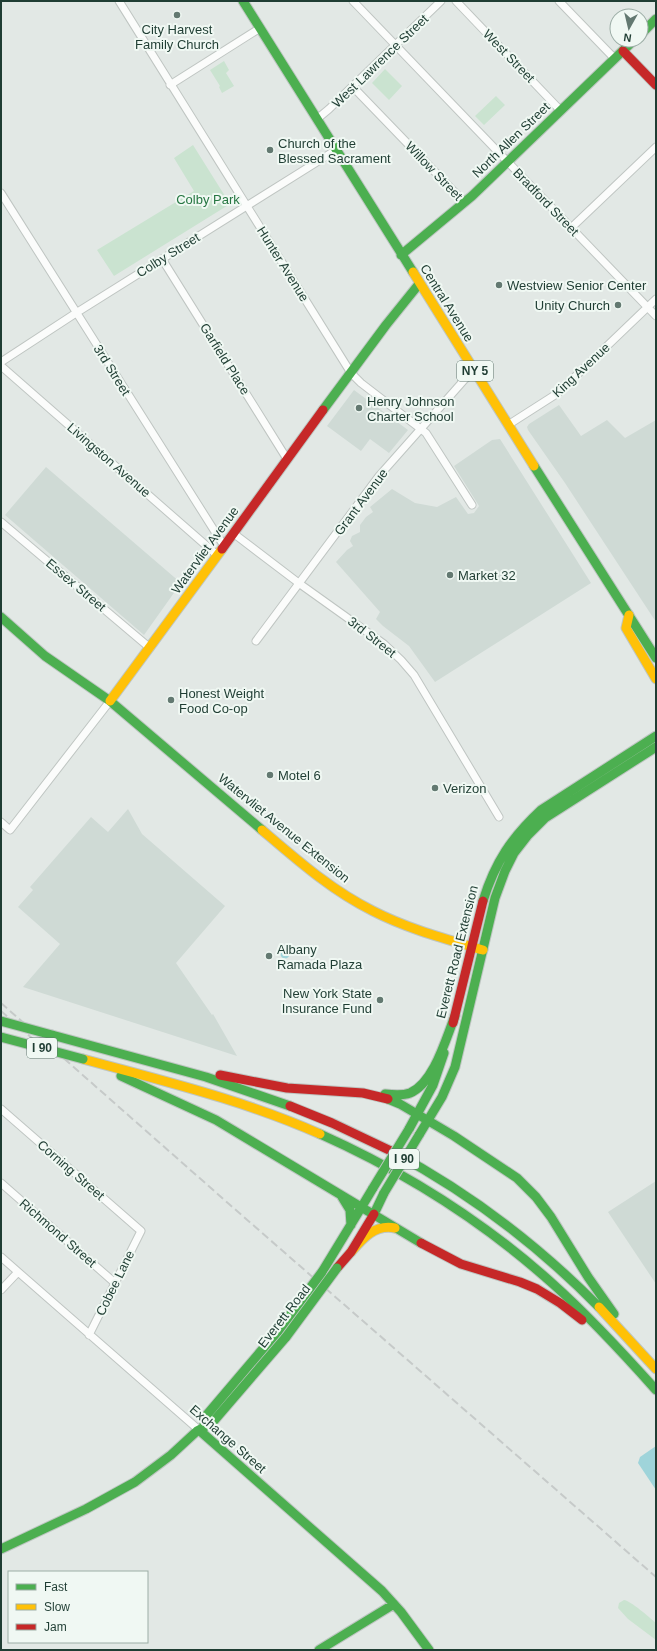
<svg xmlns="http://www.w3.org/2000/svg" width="657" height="1651" font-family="Helvetica,sans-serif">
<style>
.built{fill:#cfdad5}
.green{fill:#cae3d0}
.water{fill:#9fd4da}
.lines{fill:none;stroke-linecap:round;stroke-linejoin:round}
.street-casing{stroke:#bfc5c2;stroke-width:9}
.fast-casing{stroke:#bec6c2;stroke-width:11}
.slow-casing{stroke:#bec6c2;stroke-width:11}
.jam-casing{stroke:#bec6c2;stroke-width:11}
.street{stroke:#fbfcfb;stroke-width:7}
.fast{stroke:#4caf50;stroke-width:9}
.slow{stroke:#ffc107;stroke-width:9}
.jam{stroke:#c62828;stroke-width:9}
.rail{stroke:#c6cac9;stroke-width:2;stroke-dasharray:8 4;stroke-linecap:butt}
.fast-bridge-casing{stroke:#bec6c2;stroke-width:11;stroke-linecap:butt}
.fast-bridge{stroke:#4caf50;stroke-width:9}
.poi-dot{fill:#637971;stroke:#f0f8f3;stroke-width:1.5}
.labels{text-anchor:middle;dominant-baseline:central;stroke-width:4;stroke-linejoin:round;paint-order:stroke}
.shield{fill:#f0f8f3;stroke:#5e756d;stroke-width:1}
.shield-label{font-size:12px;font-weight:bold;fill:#1f3d33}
.poi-label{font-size:13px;fill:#1f3d33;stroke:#f0f8f3;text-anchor:start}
.street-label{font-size:13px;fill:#1f3d33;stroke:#f0f8f3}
.park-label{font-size:13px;fill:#267642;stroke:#f0f8f3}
</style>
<rect width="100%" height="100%" fill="#e2e8e5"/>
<path class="built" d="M354 390 408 430 389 453 370 439 361 451 327 426Z
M559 405 581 436 607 420 625 438 656 420V622L565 483 528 430 527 427 529 424Z
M500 439 591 583 435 682 409 646 383 626 376 619 380 612 336 562 347 550 353 546 350 541 352 536 360 532V525L366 517 373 512 370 507 392 489 415 503 437 507 456 497 468 514 474 513 479 506 454 466 492 440Z
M46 467 181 583 144 635 5 515Z
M128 809 142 834 225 906 176 963 212 1015 213 1014 237 1056 23 987 60 944 18 907 33 890 30 887 91 817 108 832Z
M656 1181V1284L608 1212Z"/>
<path class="green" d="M224 61 229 70 226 73 234 86 222 93 219 87 220 86 210 70Z
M385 69 402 86 389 100 372 83Z
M496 96 505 105 484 125 475 116Z
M193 145 230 204 114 276 97 250 194 191 174 158Z
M624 1600C631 1601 649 1617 656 1623V1640L628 1619 618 1608 619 1603Z"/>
<path class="water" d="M280.5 954a4.5 4.5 0 1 1 9 0a4.5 4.5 0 1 1-9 0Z
M656 1446V1490L638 1463 640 1457Z"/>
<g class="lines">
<defs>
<path id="street" d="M119 1 351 373 361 383 426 433 472 505
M353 1 656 316
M456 1 561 111
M559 1 615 59
M170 85 260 28
M353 87 465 203
M317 119 329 109 441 1
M1 193 224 546
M571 228 656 147
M162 259 287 459
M1 362 76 313 336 150
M1 366 217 555
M508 425 558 393 656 299
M1 522 150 648
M233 533 300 584 384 644 401 660 414 675 499 817
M256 641 379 476 465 379 475 372
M1 822 10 830 110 701
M1 1109 141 1231 89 1335
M1 1183 115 1283
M1 1257 199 1430
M1 1290 18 1272"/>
<path id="fast" d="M243 1 413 272
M641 34 656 19
M401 255 472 196 634 40
M323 410 386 325 419 284
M534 466 656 658
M1 617 45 656 110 701 262 830
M483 901C495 862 512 837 541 810L656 736
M52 1035 206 1077 290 1106
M121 1076 216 1120 421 1243
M385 1094C393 1095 402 1096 410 1093 434 1083 446 1038 455 1016
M388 1099 400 1104 454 1136 517 1178 536 1197 551 1217 588 1277 614 1314
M409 1129 433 1085 444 1053
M320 1134C405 1172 483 1221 553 1284 590 1317 623 1353 656 1390
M419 1135 442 1097 455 1067 495 898 505 871 514 853 528 835 545 818 656 747
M391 1151C468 1192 538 1245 599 1307
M342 1197 350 1210 351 1225
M361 1208 373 1188
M374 1214 384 1193
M322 1272 361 1208
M204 1425 205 1417 278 1331
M199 1430 382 1591 401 1612 429 1650
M1 1549 86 1509 135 1482 171 1455 197 1431 212 1423 286 1337
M319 1650 394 1604"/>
<path id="slow" d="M413 272 534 466
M629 615 626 628 656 679
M110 701 222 549
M262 830C296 859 332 891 373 911 408 929 446 939 483 950
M83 1059C163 1081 244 1100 320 1134
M351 1252C363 1238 375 1224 395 1228
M599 1307 656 1369"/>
<path id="jam" d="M623 51 656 85
M222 549 323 410
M453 1023 483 901
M220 1075 287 1088 363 1093 388 1099
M290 1106 332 1123 391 1151
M421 1243 461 1264 520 1282 537 1289 560 1303 582 1320
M337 1268 351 1252 374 1214"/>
</defs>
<use href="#street" class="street-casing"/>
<use href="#fast" class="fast-casing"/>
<use href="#slow" class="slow-casing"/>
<use href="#jam" class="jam-casing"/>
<use href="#street" class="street"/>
<use href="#fast" class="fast"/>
<use href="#slow" class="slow"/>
<use href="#jam" class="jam"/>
<path class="rail" d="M1 1003 229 1204 656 1577
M1 1011 50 1054"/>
<defs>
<path id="fast-bridge" d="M1 1021 52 1035
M1 1037 83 1059
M373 1188 409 1129
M384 1193 419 1135
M278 1331 322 1272
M286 1337 337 1268"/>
</defs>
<use href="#fast-bridge" class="fast-bridge-casing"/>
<use href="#fast-bridge" class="fast-bridge"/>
</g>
<g class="poi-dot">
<circle cx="177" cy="15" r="4"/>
<circle cx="270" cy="150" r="4"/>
<circle cx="499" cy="285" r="4"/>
<circle cx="618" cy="305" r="4"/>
<circle cx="359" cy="408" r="4"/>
<circle cx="450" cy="575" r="4"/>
<circle cx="171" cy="700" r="4"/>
<circle cx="270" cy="775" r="4"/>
<circle cx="435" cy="788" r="4"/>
<circle cx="269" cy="956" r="4"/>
<circle cx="380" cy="1000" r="4"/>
</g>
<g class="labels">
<g class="shield">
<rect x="457" y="361" width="36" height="20" rx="3"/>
<rect x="27" y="1038" width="30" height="20" rx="3"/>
<rect x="389" y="1149" width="30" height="20" rx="3"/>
</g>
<g class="shield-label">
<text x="475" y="371">NY 5</text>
<text x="42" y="1048">I 90</text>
<text x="404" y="1159">I 90</text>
</g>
<g class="poi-label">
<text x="177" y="29" text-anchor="middle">City Harvest<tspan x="177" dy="15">Family Church</tspan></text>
<text x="278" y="143">Church of the<tspan x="278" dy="15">Blessed Sacrament</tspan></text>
<text x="507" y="285">Westview Senior Center</text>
<text x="610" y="305" text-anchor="end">Unity Church</text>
<text x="367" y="401">Henry Johnson<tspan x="367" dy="15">Charter School</tspan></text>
<text x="458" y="575">Market 32</text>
<text x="179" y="693">Honest Weight<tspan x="179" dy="15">Food Co-op</tspan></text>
<text x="278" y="775">Motel 6</text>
<text x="443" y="788">Verizon</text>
<text x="277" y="949">Albany<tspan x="277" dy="15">Ramada Plaza</tspan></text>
<text x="372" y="993" text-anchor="end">New York State<tspan x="372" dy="15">Insurance Fund</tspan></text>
</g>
<g class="street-label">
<text transform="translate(509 56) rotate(46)">West Street</text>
<text transform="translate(380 61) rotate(-44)">West Lawrence Street</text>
<text transform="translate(511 140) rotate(-44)">North Allen Street</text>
<text transform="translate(434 171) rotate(46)">Willow Street</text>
<text transform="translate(546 202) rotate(46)">Bradford Street</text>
<text transform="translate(168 255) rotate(-32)">Colby Street</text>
<text transform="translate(283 264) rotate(58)">Hunter Avenue</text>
<text transform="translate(447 303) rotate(58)">Central Avenue</text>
<text transform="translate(225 359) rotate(58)">Garfield Place</text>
<text transform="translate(112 370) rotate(58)">3rd Street</text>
<text transform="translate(581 370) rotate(-43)">King Avenue</text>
<text transform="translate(109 460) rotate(41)">Livingston Avenue</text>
<text transform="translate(361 502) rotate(-53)">Grant Avenue</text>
<text transform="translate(205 550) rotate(-54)">Watervliet Avenue</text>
<text transform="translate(76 585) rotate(40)">Essex Street</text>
<text transform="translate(372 637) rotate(38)">3rd Street</text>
<text transform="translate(284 828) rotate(39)">Watervliet Avenue Extension</text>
<text transform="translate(457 952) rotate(-76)">Everett Road Extension</text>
<text transform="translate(71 1170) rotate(41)">Corning Street</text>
<text transform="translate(58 1233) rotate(41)">Richmond Street</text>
<text transform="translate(115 1283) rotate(-64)">Cobee Lane</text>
<text transform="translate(284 1316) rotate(-52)">Everett Road</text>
<text transform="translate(228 1439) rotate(41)">Exchange Street</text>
</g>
<g class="park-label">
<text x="208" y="199">Colby Park</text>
</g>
</g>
<rect width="657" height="1651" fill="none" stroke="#1f3d33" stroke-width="4"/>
<rect x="8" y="1571" width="140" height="72" fill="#f0f8f3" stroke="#9cada6"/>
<rect x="16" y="1584" width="20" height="6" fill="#4caf50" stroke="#9cada6"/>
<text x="44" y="1591" font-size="12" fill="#1f3d33">Fast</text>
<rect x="16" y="1604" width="20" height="6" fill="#ffc107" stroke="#9cada6"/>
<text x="44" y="1611" font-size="12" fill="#1f3d33">Slow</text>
<rect x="16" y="1624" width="20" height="6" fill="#c62828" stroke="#9cada6"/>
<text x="44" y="1631" font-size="12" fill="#1f3d33">Jam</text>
<g transform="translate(629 28) rotate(188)"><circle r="19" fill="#f0f8f3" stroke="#9cada6"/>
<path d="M0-3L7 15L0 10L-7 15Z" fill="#637971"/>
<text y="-6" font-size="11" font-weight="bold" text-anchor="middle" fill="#1f3d33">N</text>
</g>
</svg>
